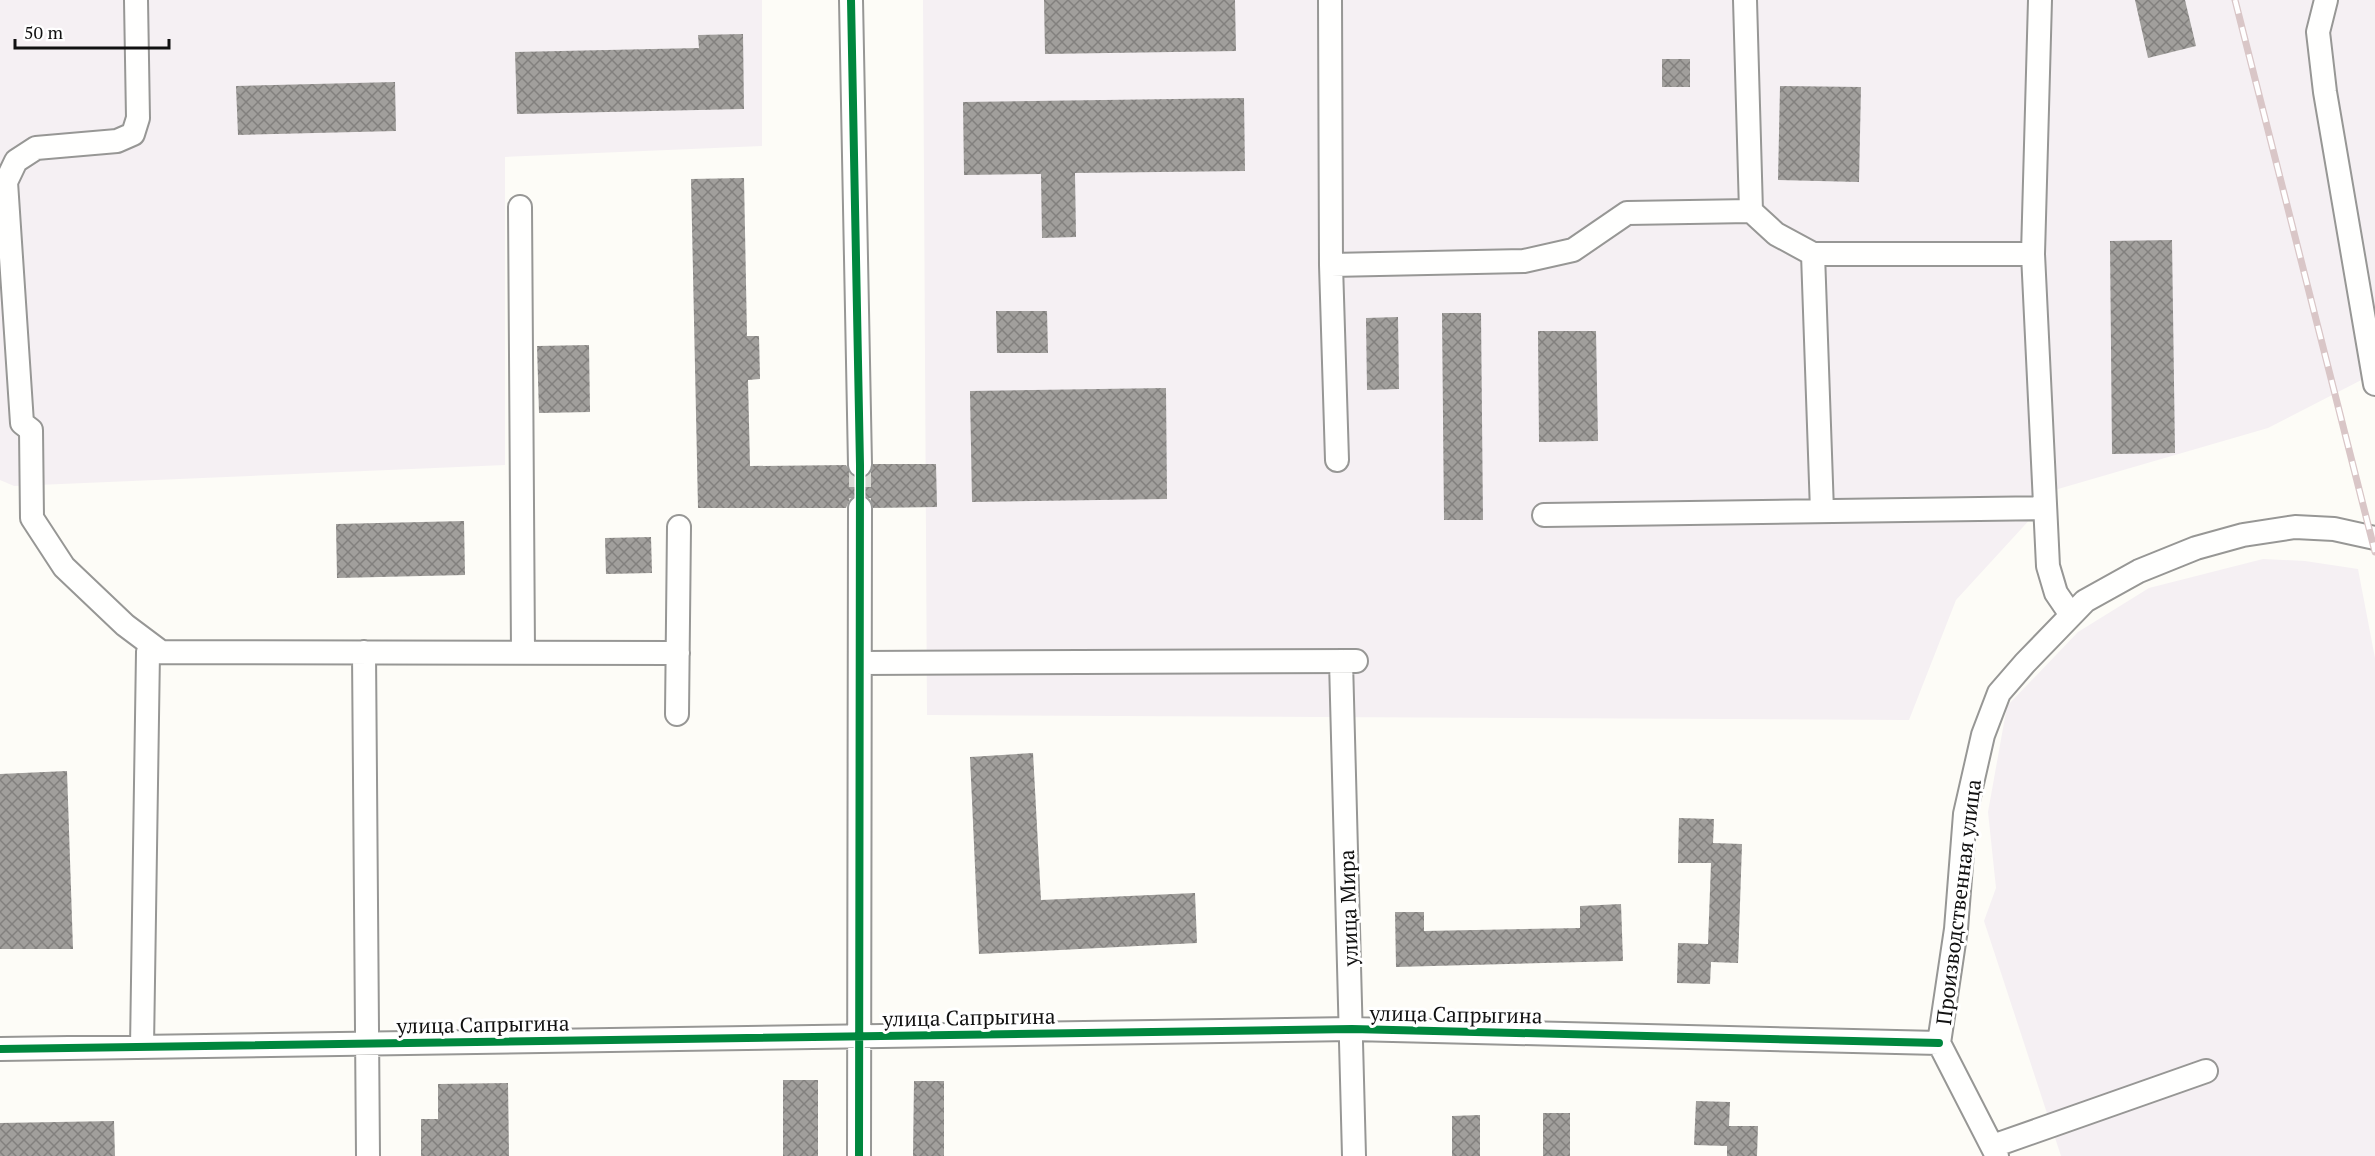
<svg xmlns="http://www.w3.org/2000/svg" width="2375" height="1156" font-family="'PT Serif',serif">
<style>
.industrial{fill:#f5f0f3}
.building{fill:url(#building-cross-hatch)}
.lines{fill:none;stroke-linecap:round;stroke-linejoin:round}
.minor-tunnel{stroke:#dad9d4;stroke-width:22;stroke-dasharray:22 11;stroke-linecap:butt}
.minor-casing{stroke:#979795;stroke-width:26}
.minor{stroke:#fffffe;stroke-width:22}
.rail-casing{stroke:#d9c6c7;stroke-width:7}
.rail{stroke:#fff;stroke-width:4.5;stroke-dasharray:14;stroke-linecap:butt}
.cycleway-casing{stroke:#fff;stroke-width:11}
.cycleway{stroke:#00873e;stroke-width:8}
.labels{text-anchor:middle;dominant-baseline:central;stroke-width:6;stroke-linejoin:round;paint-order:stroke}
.street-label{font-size:21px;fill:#111;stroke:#fff}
</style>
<defs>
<pattern id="building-cross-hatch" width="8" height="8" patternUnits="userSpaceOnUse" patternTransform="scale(1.5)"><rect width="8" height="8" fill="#a19f9c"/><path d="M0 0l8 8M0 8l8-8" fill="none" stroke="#82807e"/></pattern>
</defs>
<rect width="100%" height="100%" fill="#fdfcf7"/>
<path class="industrial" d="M0 0H762V146L505 157V465L14 486 0 480Z
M923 0H2375V373L2268 428 2058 489 1956 600 1909 720 927 715Z
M2263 559 2305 561 2358 569 2375 658V1156H2061L1984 921 1996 888 1988 812 2007 706 2078 632 2149 588Z"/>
<path class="building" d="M1044 0H1235L1236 51 1045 54Z
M2135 0H2185L2196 46 2148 58Z
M743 34 744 109 517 114 515 52 699 48 698 35Z
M1662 59H1690V87H1662Z
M395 82 396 131 238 135 236 86Z
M1780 86 1861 87 1859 182 1778 180Z
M1244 98 1245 171 1075 173 1076 237 1042 238 1041 174 964 175 963 102Z
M744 178 747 336H759L760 379 748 380 750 466 846 465 853 476 861 478 871 472 873 464H936L937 507 873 508 867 497 859 495 849 501 846 508H698L691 179Z
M2172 240 2175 453 2112 454 2110 241Z
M996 311H1047L1048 353H997Z
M1442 313H1481L1483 520H1444Z
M1398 317 1399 389 1367 390 1366 318Z
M1538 331H1596L1598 441 1539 442Z
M589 345 590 412 539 413 537 346Z
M1166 388 1167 499 972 502 970 391Z
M464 521 465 575 337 578 336 524Z
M651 537 652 573 606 574 605 538Z
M1033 753 1041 900 1195 893 1197 943 979 954 970 757Z
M67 771 73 949H0V774Z
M1679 818 1714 819 1713 843 1742 844 1738 963 1711 962 1710 984 1677 983 1678 943 1708 944 1711 863H1678Z
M1621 904 1623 961 1396 967 1395 912H1424V931L1580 928V906Z
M783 1080H818V1156H783Z
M914 1081H944V1156H913Z
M508 1083 509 1156H421V1119H438V1084Z
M1696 1101 1730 1102 1729 1126H1758L1757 1156H1727V1146L1694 1145Z
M1543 1113H1570V1156H1543Z
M1480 1115V1156H1452V1116Z
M114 1121 115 1156H0V1123Z"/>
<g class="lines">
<path class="minor-tunnel" d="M860 465V508"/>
<defs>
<path id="minor" d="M136 0 138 118 133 134 117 141 36 148 16 161 6 182 22 423 31 430 32 518 64 567 125 625 161 652
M851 0 860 465
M1330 0 1331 265 1337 460
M1745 0 1751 211
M2040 0 2033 254 2048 566 2056 593 2071 615
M2326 0 2318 32 2325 92 2375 384
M520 207 523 652
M1813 254 1822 511
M1331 265 1524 261 1573 250 1627 213 1751 211 1776 234 1813 254H2033
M1544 515 2045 508
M364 652 368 1156
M1341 661 1354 1156
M861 663 1356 661
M677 714 679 527
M1939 1043 1956 929 1965 814 1983 735 1999 693 2025 663 2085 601 2139 571 2196 548 2243 535 2295 527 2334 529 2375 538
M1939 1043 1997 1156
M142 1047 148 652 678 653
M0 1049 1352 1029 1939 1043
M1993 1146 2206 1071
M859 1156 860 508"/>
</defs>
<use href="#minor" class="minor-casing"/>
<use href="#minor" class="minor"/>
<defs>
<path id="rail" d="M2235 0 2375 552"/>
</defs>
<use href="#rail" class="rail-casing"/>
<use href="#rail" class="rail"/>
<defs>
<path id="cycleway" d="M851 0 860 465 859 1156
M0 1049 1352 1029 1939 1043"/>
</defs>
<use href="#cycleway" class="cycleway-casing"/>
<use href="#cycleway" class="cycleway"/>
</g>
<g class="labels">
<g class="street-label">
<text transform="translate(1958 902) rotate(-83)">Производственная улица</text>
<text transform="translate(1348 908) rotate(-92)">улица Мира</text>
<text transform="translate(1456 1014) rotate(1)">улица Сапрыгина</text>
<text transform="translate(969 1017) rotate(-1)">улица Сапрыгина</text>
<text transform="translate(483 1024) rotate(-1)">улица Сапрыгина</text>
</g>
</g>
<path d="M15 39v9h154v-9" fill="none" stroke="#111111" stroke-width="3"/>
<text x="24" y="39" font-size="18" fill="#111111" stroke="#ffffff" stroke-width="4.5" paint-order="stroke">50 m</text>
</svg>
